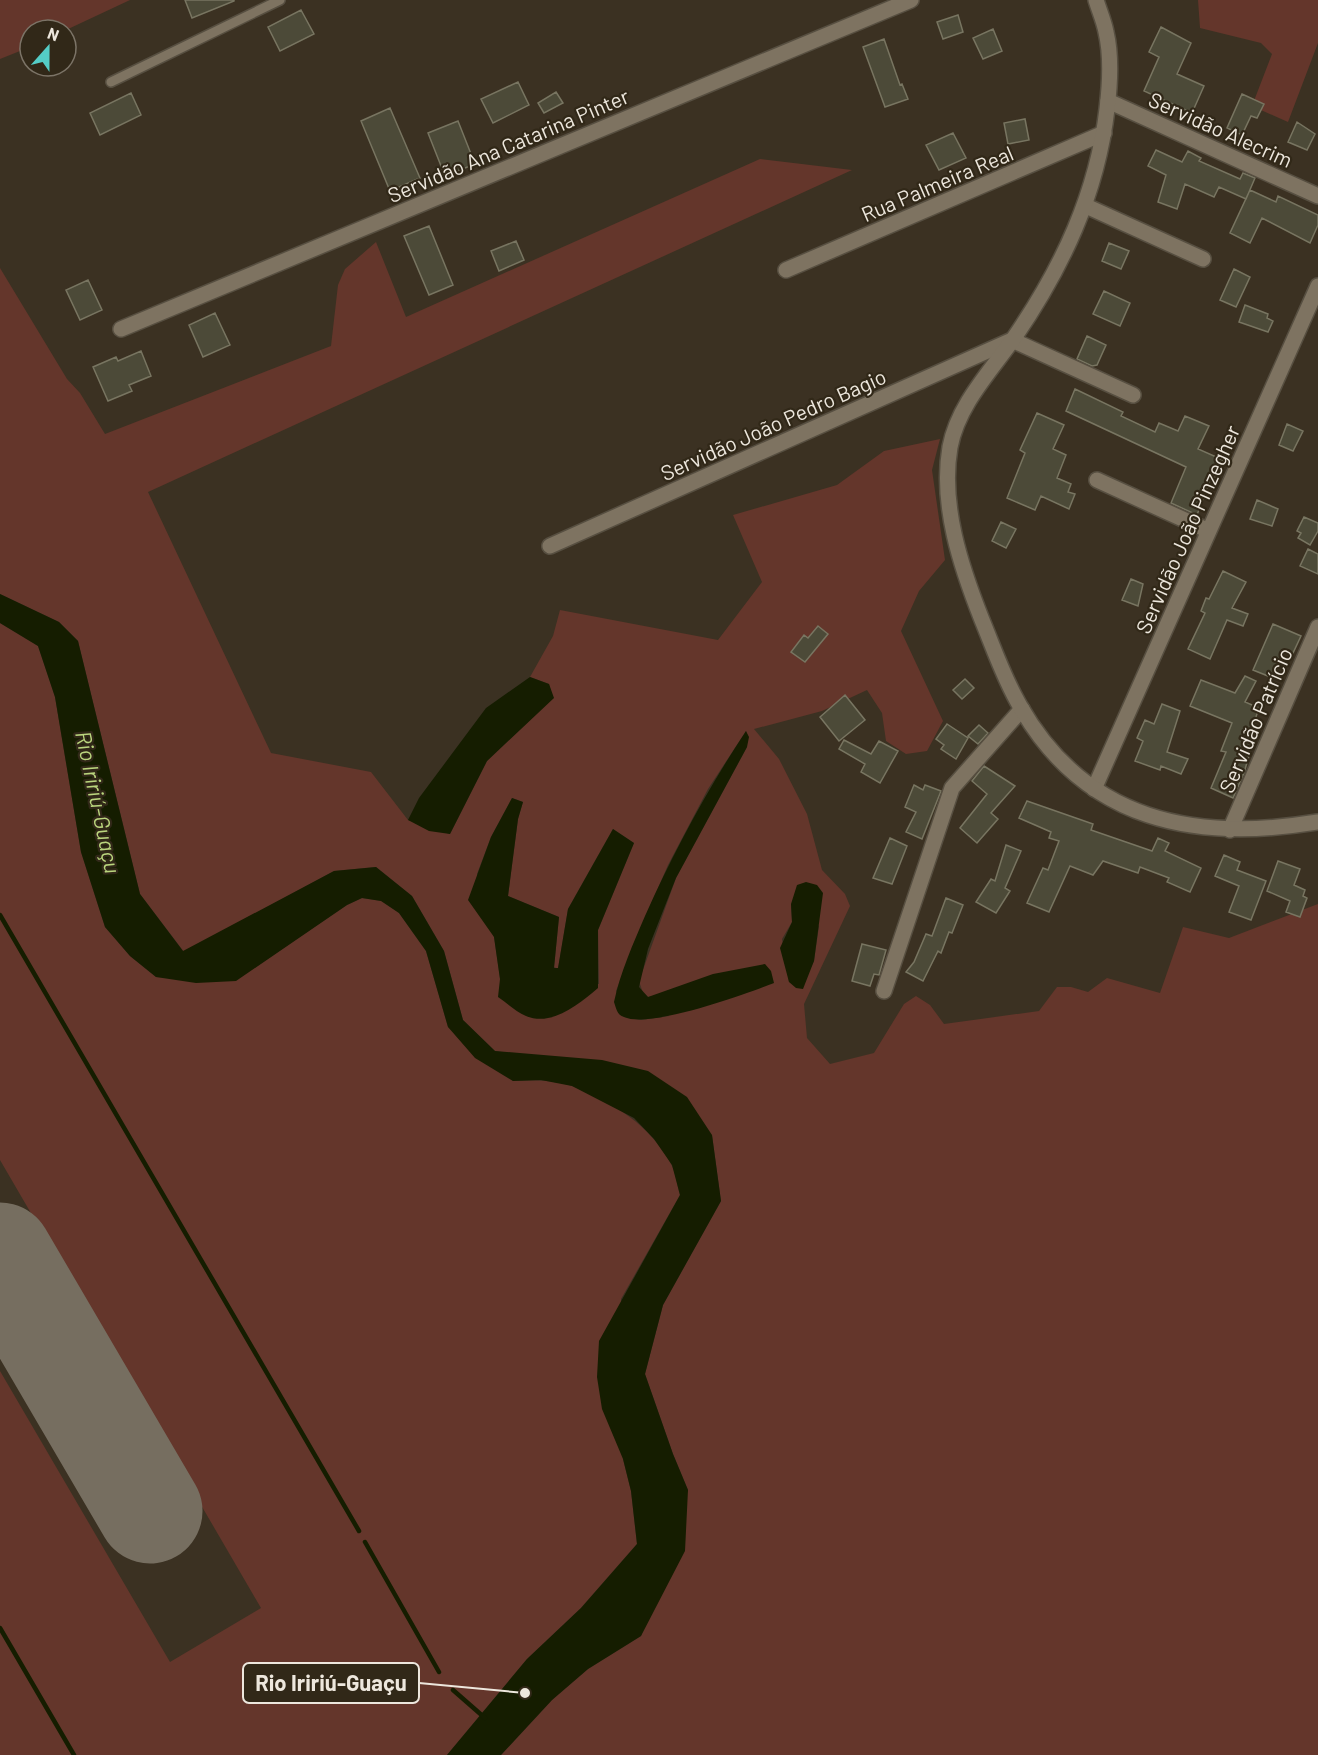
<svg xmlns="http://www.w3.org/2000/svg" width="1318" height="1755" font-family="Barlow,sans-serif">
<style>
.green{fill:#64362b;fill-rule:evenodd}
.water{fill:#151d00}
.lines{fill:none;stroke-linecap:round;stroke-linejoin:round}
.stream{stroke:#151d00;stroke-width:4.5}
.runway{stroke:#766e60;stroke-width:105}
.building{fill:#4c4a38;stroke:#787561;stroke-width:1.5}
.service-casing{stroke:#574f41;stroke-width:12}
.minor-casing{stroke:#574f41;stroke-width:18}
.tertiary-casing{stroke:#574f41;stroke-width:18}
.service{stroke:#7e7361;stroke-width:9}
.minor{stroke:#7e7361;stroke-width:15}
.tertiary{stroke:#7e7361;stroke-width:15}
.labels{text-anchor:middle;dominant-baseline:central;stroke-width:4.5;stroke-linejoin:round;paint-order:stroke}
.street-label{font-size:21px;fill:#ede7dd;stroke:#312818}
.water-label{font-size:22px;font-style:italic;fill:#bad57d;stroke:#312818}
.leader{fill:none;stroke:#ede7dd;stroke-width:2}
.callout-dot{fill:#ede7dd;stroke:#312818;stroke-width:2}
.callout{fill:#312818;stroke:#ede7dd;stroke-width:2}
.callout-label{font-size:22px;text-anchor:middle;font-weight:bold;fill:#ede7dd}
</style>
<rect width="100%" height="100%" fill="#3b3122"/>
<path class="green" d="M0 0H130L66 30H30V47L0 59Z
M1198 0H1318V43L1288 122 1252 106 1272 54 1261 43 1200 28Z
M760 159 852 170 148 492 271 753 371 772 408 820 450 834 487 761 553 698 549 684 530 677 553 636 560 610 718 640 762 582 733 515 837 485 884 451 940 439 932 470 945 560 919 591 901 631 943 721 927 751 906 754 886 741 882 713 867 690 822 711 754 729 779 759 807 814 822 870 845 894 850 906 804 1004 807 1038 830 1064 874 1053 904 1004 916 996 930 1005 944 1024 1039 1011 1057 987H1071L1088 992 1107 978 1160 993 1183 927 1229 938 1318 904V1755H501L552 1700 588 1669 641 1636 688 1490 673 1454 645 1374 663 1305 721 1201 712 1135 527 1056 495 1051 463 1020 444 951 412 896 376 867 334 871 184 952 140 894 78 641 59 622 0 594V268L67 379 80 393 105 434 331 346 338 285 345 269 376 242 406 317ZM746 731 747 747 676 878 639 981 643 993 648 997 655 996 669 1016 641 1020 624 1017 616 991 635 941 668 865 708 789ZM512 798 523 802 518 819 508 896 559 917 554 967 558 969 568 909 613 829 634 843 598 930 599 984 500 979 494 937 477 874 491 837ZM791 904 819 926 814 961 808 973 789 982 782 939 792 922Z
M0 623 38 646 55 697 81 852 105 927 130 956 156 977 235 981 347 905 362 898 382 901 399 913 426 951 448 1027 513 1081C533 1080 554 1080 572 1086 612 1101 651 1126 671 1164 676 1173 677 1185 680 1195L621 1299 623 1459 631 1491 637 1544 581 1608 527 1659 447 1755H0V1371L170 1662 261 1608 0 1160Z"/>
<path class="water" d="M0 594 59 622 78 641 140 894 183 951 334 871 376 867 412 896 444 951 463 1020 495 1051 602 1060 648 1071 687 1097 712 1135 721 1201 663 1305 645 1374 673 1454 688 1490 685 1551 641 1636 588 1669 552 1700 501 1755H447L527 1659 581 1608 637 1544 631 1491 623 1459 602 1409 597 1377 599 1341 680 1195 672 1165 654 1139 634 1118 572 1086 541 1080 513 1081 475 1058 448 1027 426 951 399 913 381 901 362 898 347 905 236 981 196 983 156 977 130 956 105 927 81 852 55 697 38 646 0 623Z
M530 677 549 684 554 698 487 761 450 834 429 831 408 820 419 798 486 708Z
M746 731 749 737 747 747 676 878 648 949 639 987 648 997 713 974 765 964 771 971 774 983C746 994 650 1029 624 1017 617 1015 616 1008 614 1002 620 973 633 944 645 916 674 851 707 790 746 731Z
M512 798 523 802 518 819 508 896 559 917 554 968H558L568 909 613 829 634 843 598 930V988C579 1004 552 1027 526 1016 516 1012 507 1003 498 997L500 979 494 937 468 900 491 837Z
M806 882 817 885 823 893 814 961 803 989 796 988 789 982 780 948 792 922 791 904 797 885Z"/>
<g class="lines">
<path class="stream" d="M0 915 359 1531
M365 1542 439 1672
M0 1628 74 1755
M453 1690 485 1718"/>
<path class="runway" d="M0 1255 150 1511"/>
</g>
<path class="building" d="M185 0H234V1L192 18Z
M301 10 314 34 280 51 268 27Z
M958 15 963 32 943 39 937 22Z
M1161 27 1191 43 1177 74 1204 86 1192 113 1144 91 1159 57 1149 52Z
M993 29 1002 51 983 59 973 38Z
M884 39 900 85 902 84 908 99 885 107 863 47Z
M518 82 529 105 493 123 481 99Z
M556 92 563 103 544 113 538 103Z
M131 93 141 115 100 135 90 113Z
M1242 94 1264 104 1257 118 1251 116 1242 135 1227 128Z
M390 108 420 178 390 191 361 121Z
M1025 119 1029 140 1008 144 1004 123Z
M458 121 475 164 445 176 428 133Z
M1297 122 1315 134 1307 150 1288 142Z
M953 133 966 158 939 170 926 145Z
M1156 150 1182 162 1188 151 1201 158 1199 161 1240 179 1243 173 1255 178 1246 199 1219 187 1214 197 1185 184 1177 209 1158 202 1166 175 1148 166Z
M1250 190 1276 202 1278 196 1318 215V225L1310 243 1262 218 1250 243 1230 233Z
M429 226 453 285 429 295 404 236Z
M516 241 524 260 499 271 491 251Z
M1109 243 1129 251 1121 269 1102 261Z
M1234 269 1250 277 1236 307 1220 300Z
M88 280 102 310 80 320 66 290Z
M1104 291 1130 303 1120 326 1093 314Z
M1245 305 1268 314 1267 318 1273 321 1268 332 1239 322Z
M215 313 230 345 203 357 189 325Z
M1087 336 1106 345 1097 365 1092 366 1077 359Z
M141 351 151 376 129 385 132 391 108 401 93 367 116 357 118 361Z
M1075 389 1123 412 1121 416 1155 432 1159 423 1178 431 1185 416 1209 426 1198 449 1223 460 1213 481 1210 480 1197 515 1171 503 1186 467 1066 411Z
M1037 413 1064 425 1053 449 1066 455 1057 478 1071 484 1068 492 1075 494 1069 509 1041 496 1035 510 1007 498 1025 453 1020 450Z
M1287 424 1303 431 1293 451 1279 445Z
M1257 500 1278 509 1272 526 1250 519Z
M1304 517 1318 523V531L1310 545 1298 538 1301 533 1297 531Z
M1001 522 1016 529 1006 548 992 541Z
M1308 549 1318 554V574L1300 566Z
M1223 571 1246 582 1232 608 1248 614 1243 626 1227 620 1210 659 1188 649 1205 613 1201 611 1206 598 1209 599Z
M1131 579 1143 584 1138 606 1122 600Z
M1273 624 1301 636 1293 653 1285 650 1273 678 1253 670Z
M818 626 828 634 805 662 791 652 804 635 808 638Z
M1245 676 1256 681 1245 702 1259 708 1249 737 1254 738 1244 773 1233 798 1211 788 1226 752 1221 751 1232 723 1190 706 1201 680 1235 693Z
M965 679 974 688 962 699 953 690Z
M845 695 865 720 839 741 820 717Z
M1162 704 1180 711 1167 752 1188 759 1181 774 1161 766 1160 770 1135 761 1143 741 1137 738 1145 720 1154 724Z
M947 724 968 738 956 759 941 749 944 745 936 739Z
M979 725 988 733 978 744 968 736Z
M844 740 871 754 879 741 898 751 880 783 861 772 865 764 839 749Z
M984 766 1015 786 991 813 998 819 977 843 960 828 987 794 972 781Z
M914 785 923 790 925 785 941 791 922 839 906 832 916 812 905 807Z
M1027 801 1093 824 1091 830 1152 851 1158 838 1169 843 1165 851 1201 868 1190 892 1167 882 1169 878 1140 867 1138 873 1103 861 1093 875 1070 866 1049 912 1027 903 1043 868 1048 870 1059 841 1049 838 1051 832 1019 818Z
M890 838 907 846 892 884 873 878Z
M1006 845 1021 851 1005 888 1010 891 996 913 976 902 991 879 995 881Z
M1224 855 1240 862 1237 870 1266 881 1251 920 1229 912 1239 886 1215 876Z
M1278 861 1300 869 1294 885 1305 890 1303 896 1307 898 1300 917 1286 912 1290 901 1267 891Z
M946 898 963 905 952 933 949 932 941 953 938 951 923 981 906 972 914 962 926 934 932 936Z
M862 944 886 950 879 975 874 974 870 986 852 981Z"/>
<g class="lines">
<defs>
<path id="service" d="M111 82 280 0"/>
<path id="minor" d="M1108 101 1318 196
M1086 206 1203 259
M786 270 1104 133
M121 329 911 0
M1097 480 1209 531
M550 546 1012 340 1133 395
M1094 789 1318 286
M1230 830 1318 627
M884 991 952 788 1022 709"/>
<path id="tertiary" d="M1096 0C1099 10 1104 21 1106 32 1112 57 1110 84 1107 109 1097 194 1062 268 1014 338 990 372 958 405 950 447 940 505 961 567 982 620 994 649 1004 679 1020 706 1086 822 1196 842 1318 822"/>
</defs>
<use href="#service" class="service-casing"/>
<use href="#minor" class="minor-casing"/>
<use href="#tertiary" class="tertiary-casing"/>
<use href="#service" class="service"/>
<use href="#minor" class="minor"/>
<use href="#tertiary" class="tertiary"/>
</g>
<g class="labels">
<g class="street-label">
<text transform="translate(1221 129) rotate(24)">Servidão Alecrim</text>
<text transform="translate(508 145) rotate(-23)">Servidão Ana Catarina Pinter</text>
<text transform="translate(937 183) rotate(-23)">Rua Palmeira Real</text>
<text transform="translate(773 424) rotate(-24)">Servidão João Pedro Bagio</text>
<text transform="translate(1187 529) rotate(-66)">Servidão João Pinzegher</text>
<text transform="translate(1255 720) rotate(-67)">Servidão Patrício</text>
</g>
<g class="water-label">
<text transform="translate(99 802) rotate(78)">Rio Iririú-Guaçu</text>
</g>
</g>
<path class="leader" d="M525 1693L419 1683"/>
<circle class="callout-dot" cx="525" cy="1693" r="6"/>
<rect class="callout" x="243" y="1663" width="176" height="40" rx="6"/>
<g class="callout-label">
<text x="331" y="1691">Rio Iririú-Guaçu</text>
</g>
<g transform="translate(48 48) rotate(21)"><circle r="28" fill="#312818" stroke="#7c7467" stroke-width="1.5"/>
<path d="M0-4.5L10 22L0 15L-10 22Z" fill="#54cdc6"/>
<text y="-9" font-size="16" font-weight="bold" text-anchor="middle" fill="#ede7dd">N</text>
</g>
</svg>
